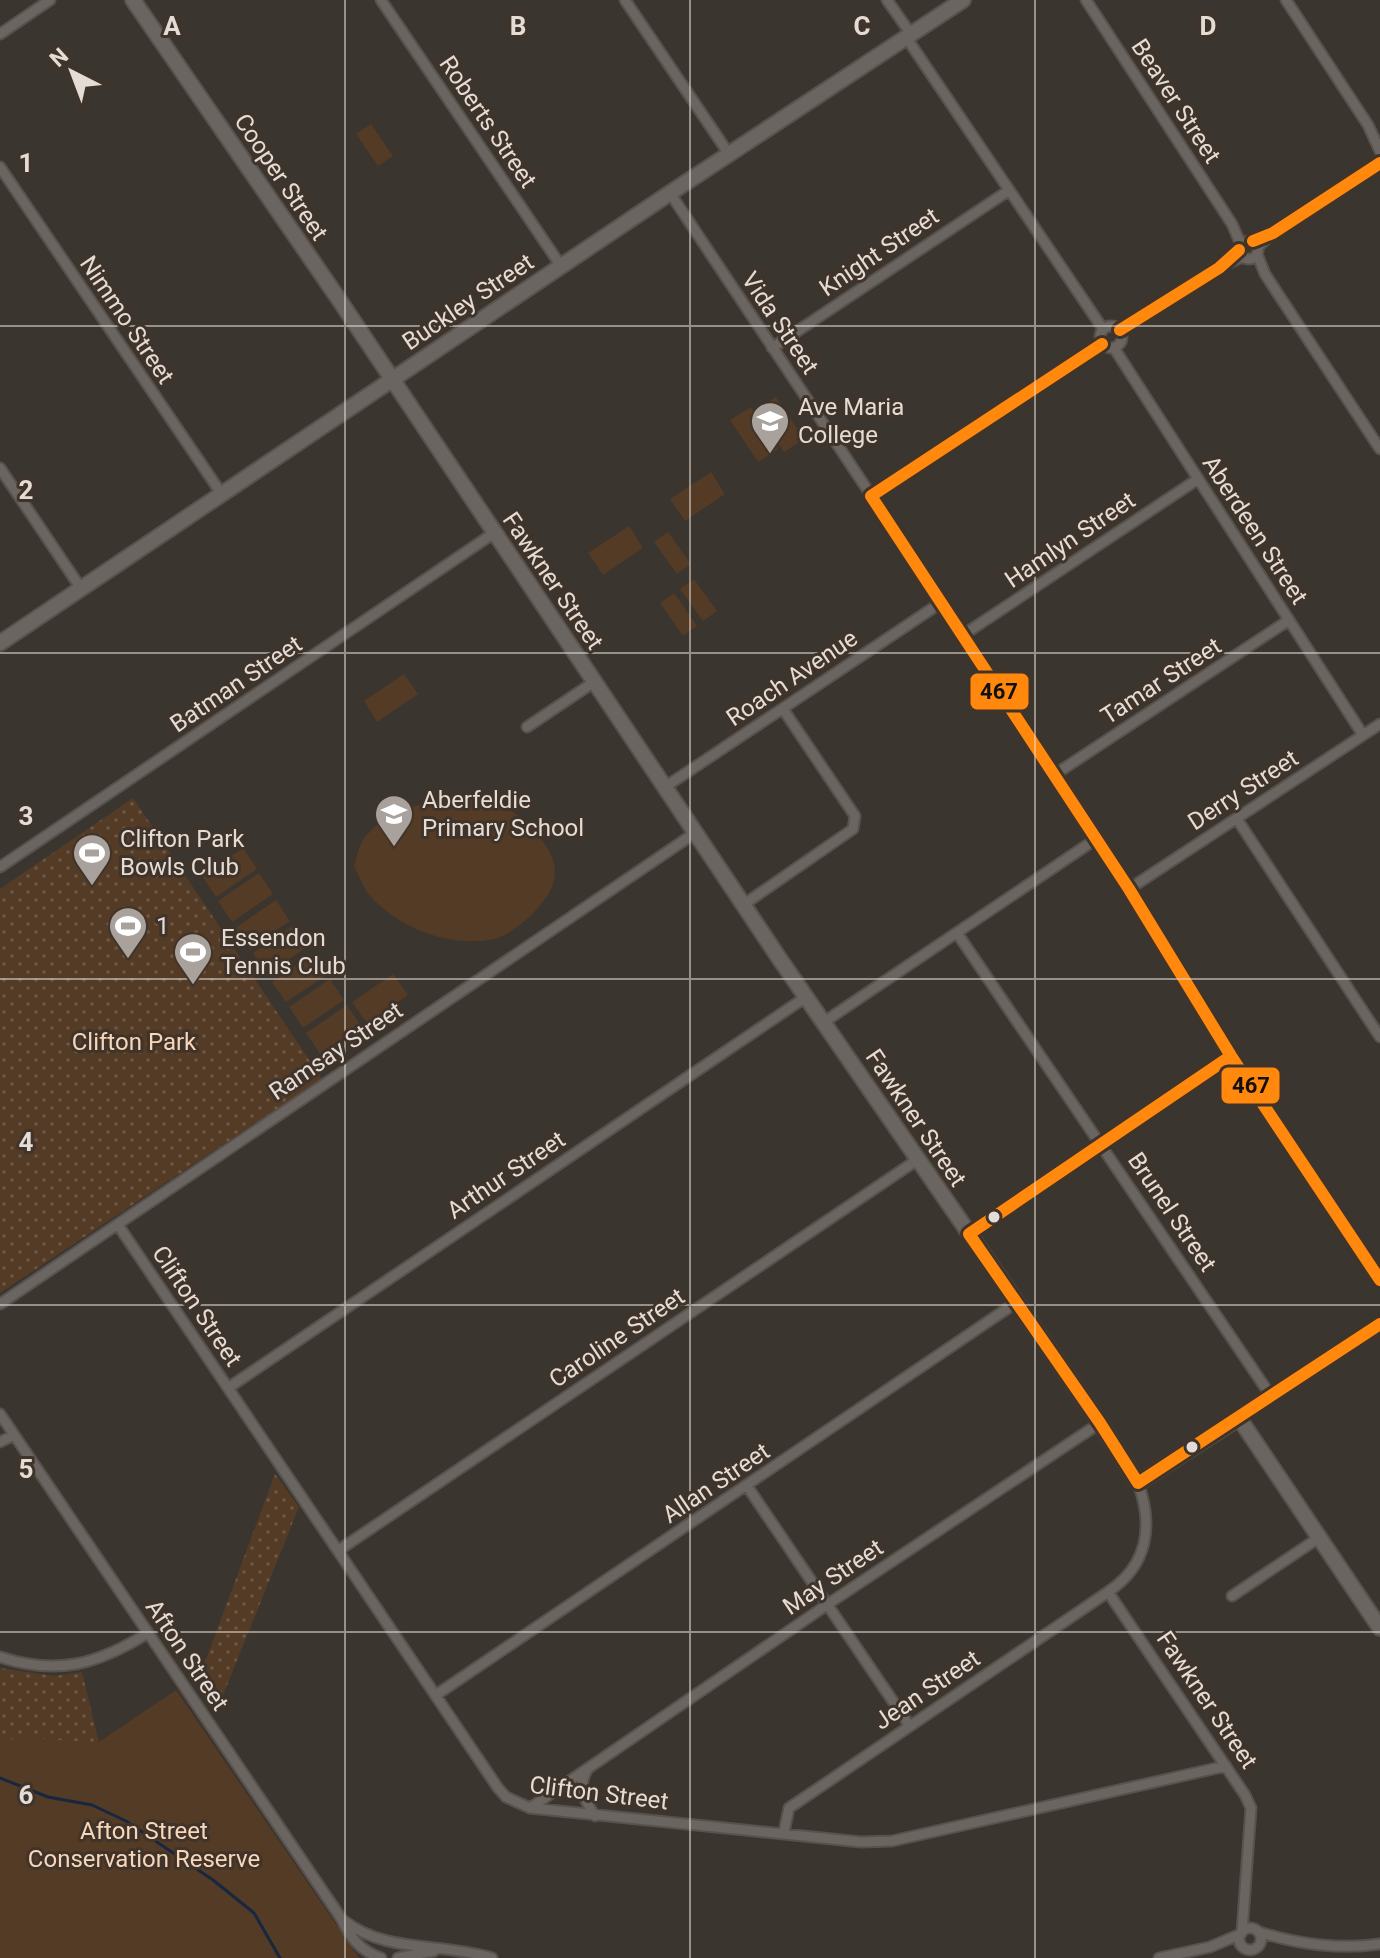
<svg xmlns="http://www.w3.org/2000/svg" width="1380" height="1958" font-family="Roboto,sans-serif">
<style>
.green{fill:#533b26}
.park{fill:url(#park-dots)}
.lines{fill:none;stroke-linecap:round;stroke-linejoin:round}
.stream{stroke:#182740;stroke-width:3}
.street-casing{stroke:#58524e;stroke-width:13}
.secondary-casing{stroke:#58524e;stroke-width:18}
.street{stroke:#6a6560;stroke-width:9}
.secondary{stroke:#6a6560;stroke-width:14}
.bus-1-casing{stroke:#40342a;stroke-width:18}
.bus-1{stroke:#ff880d;stroke-width:12}
.grid{fill:none;stroke:#e4dcd6;stroke-width:2;stroke-opacity:0.55}
.bus-dot{fill:#e4dcd6;stroke:#40342a;stroke-width:3}
.labels{text-anchor:middle;dominant-baseline:central;stroke-width:6;stroke-linejoin:round;paint-order:stroke}
.street-label{font-size:24px;fill:#e4dcd6;stroke:#40342a}
.poi-label{font-size:24px;fill:#e4dcd6;stroke:#40342a;text-anchor:start}
.park-label{font-size:24px;fill:#f8d6ba;stroke:#40342a}
.grid-label{font-size:26px;text-anchor:middle;font-weight:bold;fill:#e4dcd6;stroke:#40342a;stroke-width:6;stroke-linejoin:round;paint-order:stroke}
.line-badge{stroke:#40342a;stroke-width:3}
.pale-badge-label{font-size:22px;text-anchor:middle;font-weight:bold;fill:#111}
</style>
<defs>
<pattern id="park-dots" width="8" height="8" patternUnits="userSpaceOnUse" patternTransform="scale(2)"><rect width="8" height="8" fill="#533b26"/><path d="M2 2h.1M6 6h.1" fill="none" stroke="#6c5745" stroke-width="1.8" stroke-linecap="round"/></pattern>
</defs>
<rect width="100%" height="100%" fill="#3b352f"/>
<path class="green" d="M371 124 393 156 378 166 356 134Z
M776 397 804 439 784 452 756 410Z
M751 407 778 449 758 462 730 420Z
M711 472 725 494 685 521 670 499Z
M629 526 643 548 603 575 588 553Z
M668 532 691 564 677 574 654 542Z
M694 579 717 611 703 621 680 589Z
M674 593 697 626 683 636 660 603Z
M404 674 418 694 377 722 364 701Z
M473 796C483 799 493 801 502 805 522 815 554 847 555 869 556 887 545 900 535 911 526 921 507 936 494 939 451 948 401 929 372 898 364 890 360 877 354 866 357 857 359 844 365 837 392 805 435 800 473 796Z
M243 848 257 869 216 897 202 876Z
M259 873 273 894 232 922 218 901Z
M276 900 290 921 249 949 235 928Z
M294 925 308 946 267 974 253 953Z
M313 954 327 975 286 1002 272 982Z
M393 974 408 995 367 1023 352 1002Z
M330 979 344 1000 303 1028 289 1007Z
M347 1005 361 1026 320 1054 306 1033Z
M176 1690 359 1958H0V1740L34 1738 99 1742Z"/>
<path class="park" d="M133 798 322 1079 0 1293V889Z
M275 1474 299 1507 219 1705 199 1678Z
M0 1668 55 1676 82 1672 99 1743 34 1738 0 1740Z"/>
<g class="lines">
<path class="stream" d="M0 1778 48 1797 92 1805 126 1821 213 1880 254 1913 280 1958"/>
<defs>
<path id="street" d="M381 0 561 266
M625 0 729 154
M887 0 911 34
M1086 0 1232 224 1241 245
M1286 0 1368 125 1380 151
M0 34 50 0
M906 37 1103 329
M0 167 221 493
M670 193 942 602 1129 889 1231 1056 1380 1280
M1240 250a9 9 0 1 1 18 0a9 9 0 1 1-18 0Z
M1258 247 1273 233 1380 163
M1257 254 1265 274 1380 449
M1100 337a11 11 0 1 1 22 0a11 11 0 1 1-22 0Z
M1120 330 1219 268 1242 257
M772 348 1008 191
M1114 348 1363 735
M0 468 80 587
M871 496 1102 344
M963 635 1198 479
M527 727 594 682
M1054 775 1289 620
M665 787 942 602
M1237 819 1380 1037
M0 867 494 533
M1129 889 1380 724
M743 905 853 829 855 816 783 709
M957 933 1271 1396
M824 1022 1096 839
M118 1225 498 1788 506 1797 530 1808 861 1842 892 1841 1226 1766
M969 1234 1231 1056
M0 1304 695 833
M228 1388 806 997
M0 1414 341 1918C350 1937 360 1951 381 1958
M1239 1418 1380 1324
M0 1442 14 1435
M1138 1483C1154 1527 1147 1566 1108 1592L1245 1795 1251 1808 1242 1932
M747 1486 909 1725
M339 1550 917 1160
M1232 1596 1320 1537
M0 1657C58 1676 98 1664 148 1633
M436 1695 1017 1302
M587 1770C577 1788 584 1799 595 1816
M530 1808 837 1598 1100 1423
M784 1832 789 1808 1108 1592
M343 1920C386 1954 442 1942 492 1958
M1239 1939a11 11 0 1 1 22 0a11 11 0 1 1-22 0Z
M1259 1932C1297 1944 1341 1950 1380 1944
M398 1958 434 1951
M1159 1958 1210 1947 1241 1934"/>
<path id="secondary" d="M133 0 340 301 779 958 1100 1423 1138 1483 1239 1418 1380 1628
M0 643 670 193 963 0"/>
</defs>
<use href="#street" class="street-casing"/>
<use href="#secondary" class="secondary-casing"/>
<use href="#street" class="street"/>
<use href="#secondary" class="secondary"/>
<defs>
<path id="bus-1" d="M1253 241 1273 233 1380 163
M1120 330 1219 268 1239 250
M871 496 1129 889 1231 1056 1380 1280
M871 496 1102 344
M1231 1056 969 1234 1100 1423 1138 1483 1380 1324"/>
</defs>
<use href="#bus-1" class="bus-1-casing"/>
<use href="#bus-1" class="bus-1"/>
</g>
<path class="grid" d="M345 0V1958M690 0V1958M1035 0V1958M0 326H1380M0 653H1380M0 979H1380M0 1305H1380M0 1632H1380"/>
<defs>
<symbol id="school-pin" viewBox="-11 -11 22 30"><path d="M0 17L-7.5 6A9.5 9.5 0 1 1 7.5 6Z" fill="#a9a29c" stroke="#40342a"/><path d="M0-5L7-2L0 1L-7-2ZM-4 1L0 2.5L4 1V4Q0 6-4 4Z" fill="#fff"/></symbol>
<symbol id="stadium-pin" viewBox="-11 -11 22 30"><path d="M0 17L-7.5 6A9.5 9.5 0 1 1 7.5 6Z" fill="#a9a29c" stroke="#40342a"/><path d="M0-5a6.5 5 0 1 0 0 10a6.5 5 0 1 0 0-10ZM-3.5-1.8h7v3.6h-7Z" fill="#fff"/></symbol>
</defs>
<g fill-rule="evenodd">
<use href="#school-pin" x="748" y="399" width="44" height="60"/>
<use href="#school-pin" x="372" y="792" width="44" height="60"/>
<use href="#stadium-pin" x="70" y="831" width="44" height="60"/>
<use href="#stadium-pin" x="106" y="904" width="44" height="60"/>
<use href="#stadium-pin" x="171" y="930" width="44" height="60"/>
</g>
<g class="bus-dot">
<circle cx="994" cy="1217" r="7"/>
<circle cx="1192" cy="1447" r="7"/>
</g>
<g class="labels">
<g class="street-label">
<text transform="translate(1176 101) rotate(57)">Beaver Street</text>
<text transform="translate(488 122) rotate(56)">Roberts Street</text>
<text transform="translate(281 177) rotate(56)">Cooper Street</text>
<text transform="translate(879 252) rotate(-34)">Knight Street</text>
<text transform="translate(468 302) rotate(-34)">Buckley Street</text>
<text transform="translate(127 320) rotate(56)">Nimmo Street</text>
<text transform="translate(780 323) rotate(56)">Vida Street</text>
<text transform="translate(1255 530) rotate(57)">Aberdeen Street</text>
<text transform="translate(1070 540) rotate(-34)">Hamlyn Street</text>
<text transform="translate(553 581) rotate(56)">Fawkner Street</text>
<text transform="translate(792 678) rotate(-34)">Roach Avenue</text>
<text transform="translate(1161 681) rotate(-33)">Tamar Street</text>
<text transform="translate(236 684) rotate(-34)">Batman Street</text>
<text transform="translate(1243 790) rotate(-33)">Derry Street</text>
<text transform="translate(336 1051) rotate(-34)">Ramsay Street</text>
<text transform="translate(916 1118) rotate(56)">Fawkner Street</text>
<text transform="translate(506 1175) rotate(-34)">Arthur Street</text>
<text transform="translate(1172 1212) rotate(56)">Brunel Street</text>
<text transform="translate(197 1306) rotate(56)">Clifton Street</text>
<text transform="translate(617 1338) rotate(-34)">Caroline Street</text>
<text transform="translate(716 1483) rotate(-34)">Allan Street</text>
<text transform="translate(833 1577) rotate(-34)">May Street</text>
<text transform="translate(187 1655) rotate(56)">Afton Street</text>
<text transform="translate(927 1690) rotate(-34)">Jean Street</text>
<text transform="translate(1207 1700) rotate(56)">Fawkner Street</text>
<text transform="translate(599 1793) rotate(7)">Clifton Street</text>
</g>
<g class="poi-label">
<text x="798" y="407">Ave Maria<tspan x="798" dy="28">College</tspan></text>
<text x="422" y="800">Aberfeldie<tspan x="422" dy="28">Primary School</tspan></text>
<text x="120" y="839">Clifton Park<tspan x="120" dy="28">Bowls Club</tspan></text>
<text x="156" y="926">1</text>
<text x="221" y="938">Essendon<tspan x="221" dy="28">Tennis Club</tspan></text>
</g>
<g class="park-label">
<text x="134" y="1042">Clifton Park</text>
<text x="144" y="1831">Afton Street<tspan x="144" dy="28">Conservation Reserve</tspan></text>
</g>
</g>
<g class="grid-label">
<text x="172" y="35">A</text>
<text x="518" y="35">B</text>
<text x="862" y="35">C</text>
<text x="1208" y="35">D</text>
<text x="26" y="172">1</text>
<text x="26" y="499">2</text>
<text x="26" y="825">3</text>
<text x="26" y="1151">4</text>
<text x="26" y="1478">5</text>
<text x="26" y="1804">6</text>
</g>
<g class="line-badge">
<rect x="969" y="672" width="61" height="39" rx="8" fill="#ff880d"/>
<rect x="1220" y="1066" width="61" height="39" rx="8" fill="#ff880d"/>
</g>
<g class="pale-badge-label">
<text x="999" y="699">467</text>
<text x="1251" y="1093">467</text>
</g>
<g transform="translate(72 72) rotate(318)" stroke="#40342a" stroke-width="6" paint-order="stroke">
<path d="M0-6L14 30L0 20L-14 30Z" fill="#e4dcd6"/>
<text y="-12" font-size="22" font-weight="bold" text-anchor="middle" fill="#e4dcd6">N</text>
</g>
</svg>
